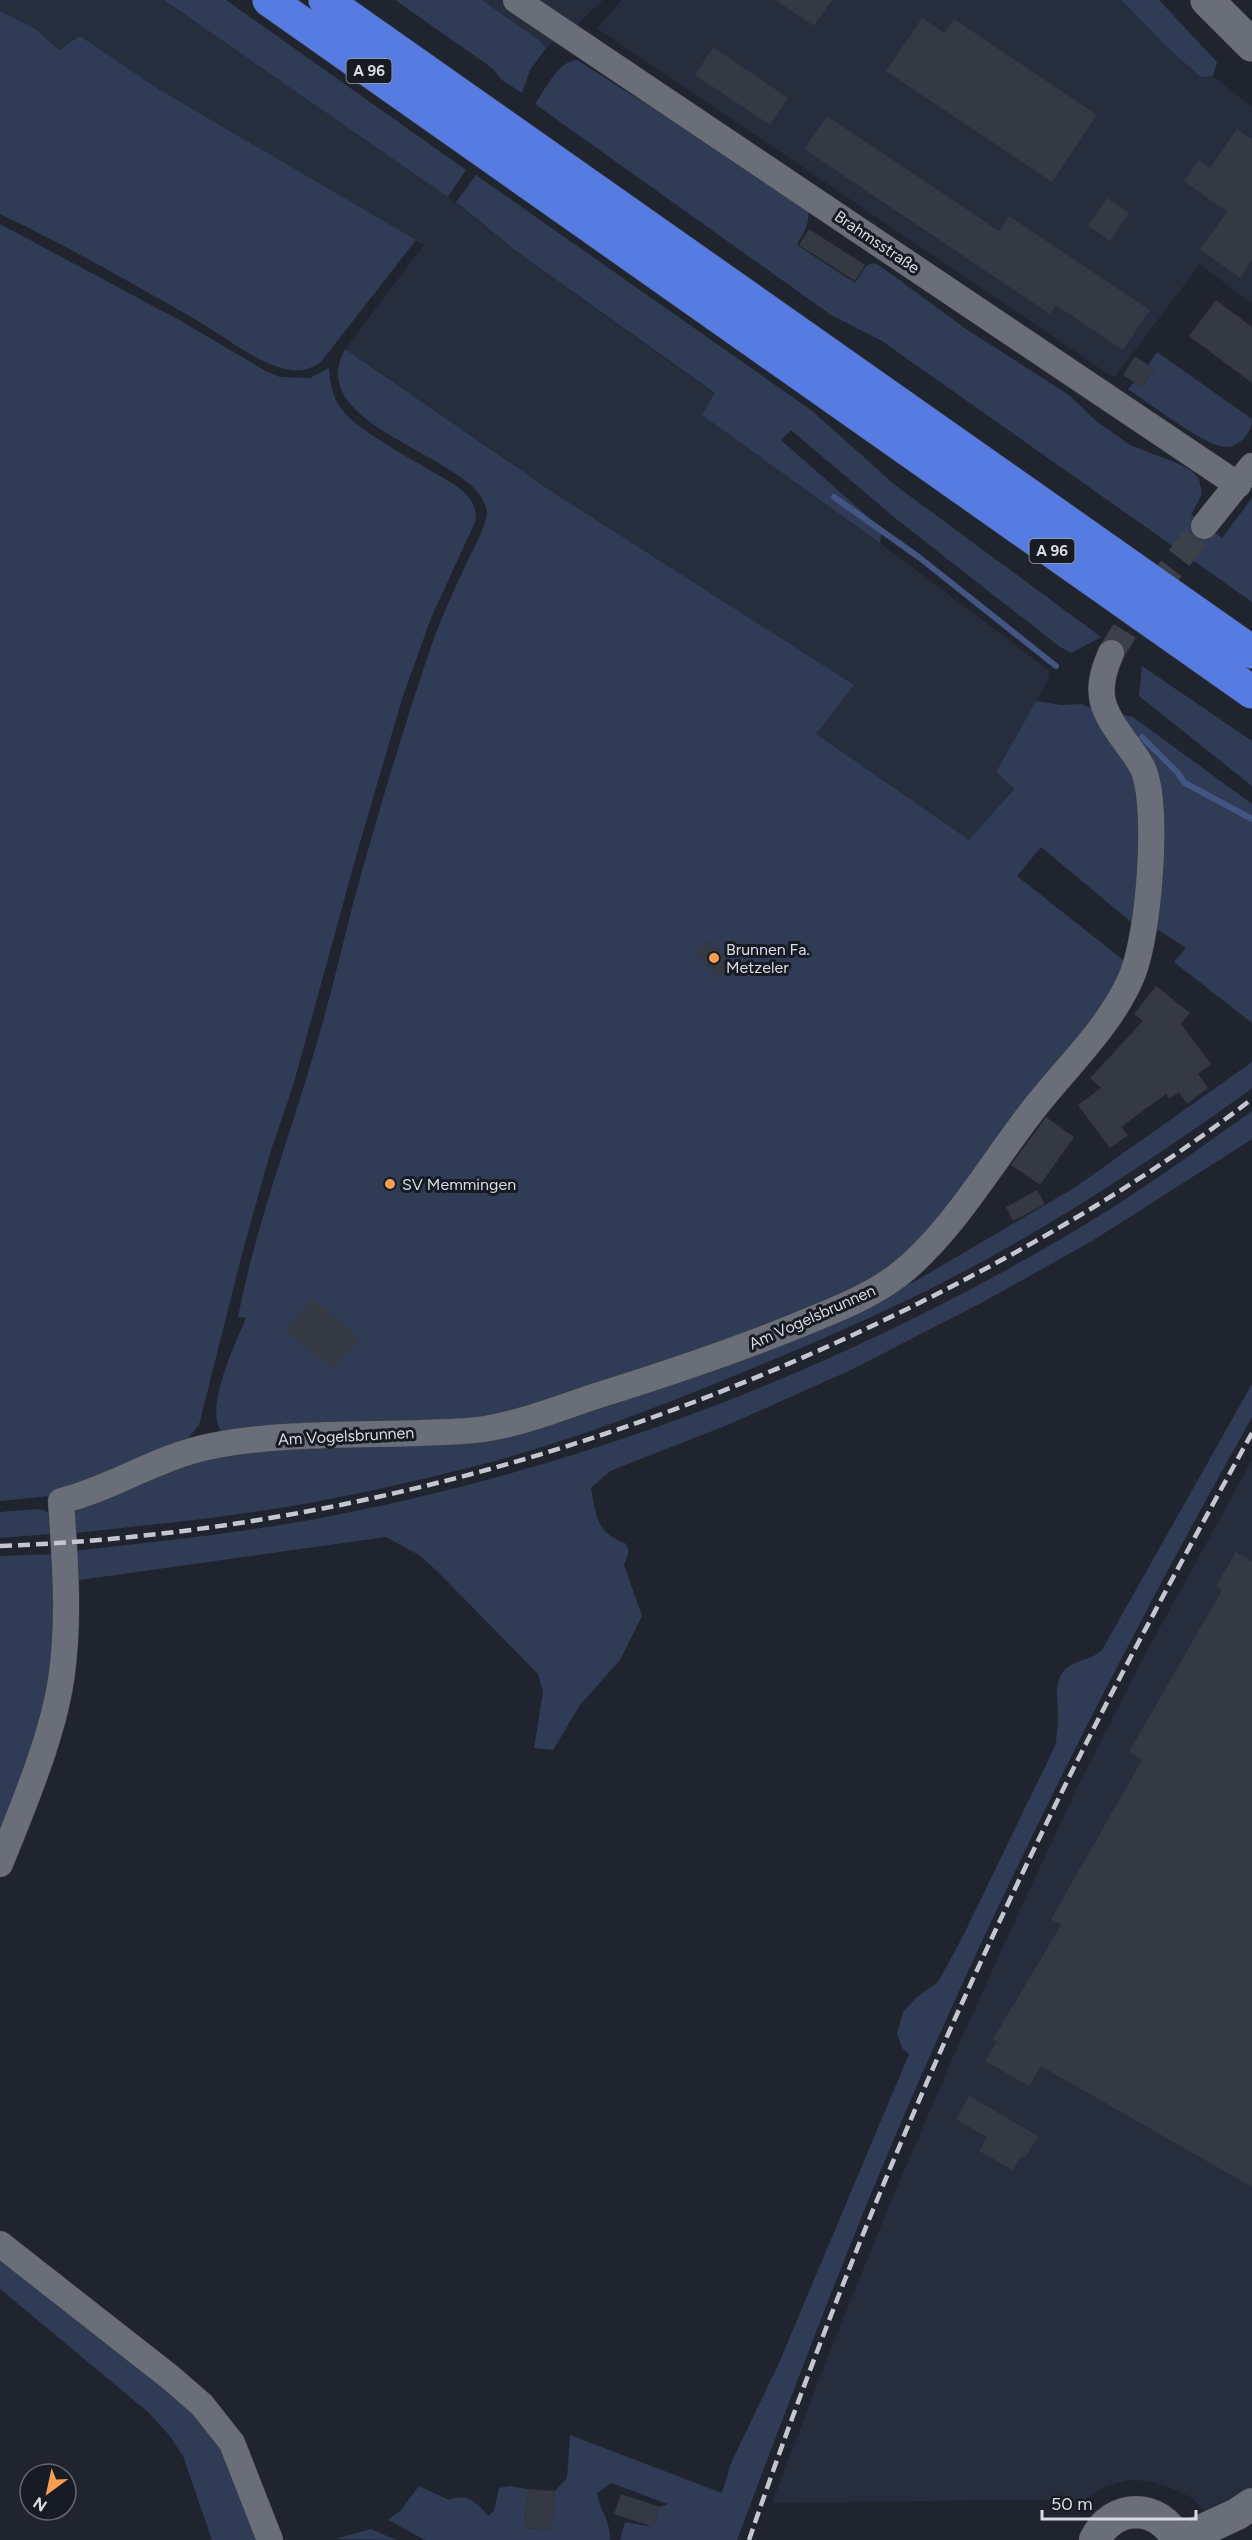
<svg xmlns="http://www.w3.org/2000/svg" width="1252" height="2540" font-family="Figtree,sans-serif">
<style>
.built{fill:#262d3c}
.green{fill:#303b56}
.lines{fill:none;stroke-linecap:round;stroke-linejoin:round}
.stream{stroke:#435583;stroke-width:6}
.building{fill:#353943}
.minor-tunnel{stroke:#3c4049;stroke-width:26;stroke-dasharray:26 13;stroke-linecap:butt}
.minor-casing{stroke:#3c3f47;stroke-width:27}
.tertiary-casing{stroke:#3c3f47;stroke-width:33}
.secondary-casing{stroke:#3c3f47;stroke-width:34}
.motorway-casing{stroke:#3c3f47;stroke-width:34}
.minor{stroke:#696e79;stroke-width:26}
.tertiary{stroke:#696e79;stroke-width:32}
.secondary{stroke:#696e79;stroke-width:33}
.motorway{stroke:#567ce1;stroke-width:33}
.rail{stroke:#c4c7ce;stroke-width:4.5;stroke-dasharray:12 6;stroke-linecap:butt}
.poi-dot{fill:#fc9d53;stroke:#171b24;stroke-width:2}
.labels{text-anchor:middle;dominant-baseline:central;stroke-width:6;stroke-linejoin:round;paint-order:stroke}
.shield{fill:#171b24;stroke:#9fa2a9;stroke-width:1.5}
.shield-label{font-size:15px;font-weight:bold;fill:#d9dce2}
.street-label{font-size:16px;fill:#d9dce2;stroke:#171b24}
.poi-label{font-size:16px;fill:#d9dce2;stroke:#171b24;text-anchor:start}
</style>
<rect width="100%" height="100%" fill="#20242e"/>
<path class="built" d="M0 0H164L444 193 516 251 715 394 703 415 880 543 1050 671 1048 680 996 772 1014 788 969 841 815 734 853 685 554 493 345 349 424 245 160 90 80 36 59 50 37 30 0 11Z
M482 0H603L580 22 546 48 539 40Z
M622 0H1121L1169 49 1201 76H1213L1252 107V304L1200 264 1114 378 597 28Z
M1252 1460V2487L1204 2511 1192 2498 1171 2488 1148 2481 1128 2480 1104 2487 1086 2499 772 2503 826 2361 891 2201 953 2057 1012 1927 1076 1790 1136 1671Z"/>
<path class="green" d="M164 0H226L466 170 448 197Z
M395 0H482L539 40 546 48 530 70 522 93 502 80 492 68Z
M1121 0H1159L1217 62 1213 76 1201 77 1169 49Z
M0 11 37 30 59 50 80 36 160 90 416 240 321 362C312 368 303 372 291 370 261 366 225 337 198 321 133 284 68 246 0 214Z
M577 60 717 149 808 210C810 225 803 233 797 245L855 283 867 265 874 263 880 266 969 331 1069 395 1096 421 1130 445 1174 462 1192 471 1199 479 1202 494 1191 515 1222 538 1252 498V602L882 341 831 315 556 119 535 104C545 90 558 61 577 60Z
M476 175 811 410 895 485 1101 637 1071 653 1060 647 895 518 791 430 781 440 882 529 880 543 702 415 715 393 516 251 456 202Z
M0 224 181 321 264 370 280 377 310 378 329 368C330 381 332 396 340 407 359 435 432 468 462 490 472 500 476 506 476 520L431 618 402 699 357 853 293 1086 271 1150 242 1254 199 1425 184 1443 59 1495 0 1501Z
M345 349 554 493 854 685 816 734 969 840 1014 789 996 772 1036 701 1061 705 1080 704 1092 708 1131 764 1141 792 1137 927 1041 847 1017 876 1127 963 1115 990 911 1254 824 1308 498 1419 225 1435C200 1415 236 1343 246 1318L238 1317C256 1224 290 1136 316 1046 330 999 341 951 353 904 375 823 399 743 425 664 436 631 449 600 464 569 471 552 481 537 486 519 500 459 298 433 345 349Z
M1157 352 1252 419C1252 426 1250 430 1246 436 1241 442 1234 447 1226 447 1204 446 1148 402 1128 389L1134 382 1142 387 1154 369 1148 365Z
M1142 666 1252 741V786L1139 696Z
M1120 714 1133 717 1252 804V1023L1174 962 1186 948 1152 926 1156 862Z
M1252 1062V1088L1247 1092C1145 1165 1040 1234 928 1290 861 1323 793 1352 724 1380 646 1412 566 1442 484 1464 408 1483 331 1501 253 1512 195 1521 135 1526 76 1533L73 1515 79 1505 219 1453 423 1441 897 1284 912 1283 1074 1188Z
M1252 1111V1139L1092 1241 983 1302 851 1370 730 1424 610 1471 591 1488C596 1515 596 1533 625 1543L629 1551 624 1565 642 1616 620 1660 580 1705 553 1750 534 1748 543 1691 538 1674 437 1571 419 1555 386 1537 73 1581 72 1551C165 1541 260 1531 351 1512 605 1460 848 1365 1071 1233 1134 1196 1193 1153 1252 1111Z
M1252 1384V1417C1119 1654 997 1896 891 2146 836 2276 787 2408 737 2540H620L625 2522 653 2527 660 2507 668 2504 611 2483 597 2493C599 2510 611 2520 610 2540H425L388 2520 401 2510 419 2486 449 2500C467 2493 477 2502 488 2516L494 2511 499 2488 510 2486 527 2489 525 2528 552 2530 555 2491 567 2478 570 2435 722 2493 731 2463 779 2363 909 2054 902 2048 897 2034 903 2012 917 1997 938 1982 962 1938 1056 1744C1056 1736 1058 1728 1058 1720 1059 1703 1051 1679 1068 1667 1079 1659 1094 1659 1102 1650Z
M36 1509 44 1510 48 1513 51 1534 0 1538V1512Z
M56 1554 53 1685 0 1846V1556Z
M0 2256 159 2380 218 2439 258 2540H212L183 2456 169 2435 148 2412 0 2289Z
M371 2529 396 2540 335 2539Z"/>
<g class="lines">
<path class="stream" d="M834 497 920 558 1056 666
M1142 737 1177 772 1185 783 1252 819"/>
</g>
<path class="building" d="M775 0H832L814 26Z
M922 18 945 33 954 19 1097 115 1052 182 886 71Z
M713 47 788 98 770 125 695 75Z
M827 116 999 231 1009 216 1150 310 1123 350 1056 305 1050 314 804 149Z
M1237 129 1252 140V260L1240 278 1200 249 1227 212 1184 181 1199 160 1210 168Z
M1107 198 1129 213 1110 241 1088 226Z
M809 229 865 265 855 281 799 245Z
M1216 300 1252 327V383L1189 336Z
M1135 356 1154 369 1142 387 1123 375Z
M710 939 732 965 718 977 696 952Z
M1156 986 1190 1013 1181 1024 1211 1064 1198 1074 1208 1088 1187 1104 1179 1092 1169 1099 1166 1094 1121 1127 1128 1135 1110 1148 1078 1105 1101 1088 1090 1078 1143 1021 1134 1014Z
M1046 1117 1074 1137 1040 1185 1011 1165Z
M1037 1190 1045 1204 1013 1221 1006 1207Z
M313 1299 359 1338 332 1370 286 1330Z
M1236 1552 1252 1561V2187L1041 2066 1029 2086 985 2061 997 2042 993 2039 1061 1925 1051 1919 1142 1760 1129 1752 1222 1590 1216 1586Z
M969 2096 1038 2136 1025 2158 1021 2156 1013 2170 979 2151 987 2137 956 2119Z
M527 2489 555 2491 553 2530 525 2528Z
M621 2494 660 2507 653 2527 614 2514Z"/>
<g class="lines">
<path class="minor-tunnel" d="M1111 653 1130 622 1204 526"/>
<defs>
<path id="minor" d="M516 0 1238 485
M1204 526 1252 466
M0 1864C22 1809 52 1739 61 1680 70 1621 65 1561 61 1501 113 1488 159 1456 212 1446 276 1433 354 1435 420 1433 441 1432 463 1432 484 1429 523 1423 562 1407 599 1395 666 1374 732 1352 796 1326 830 1312 868 1298 897 1276 949 1236 989 1167 1029 1115 1062 1071 1113 1025 1133 973 1149 931 1158 816 1145 774 1142 764 1135 755 1129 747 1103 711 1092 696 1111 653
M0 2244 171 2378 202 2405 232 2443 270 2540"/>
<path id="tertiary" d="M1095 2540C1112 2503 1160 2503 1177 2540
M1181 2540 1237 2514 1252 2504"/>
<path id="secondary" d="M1207 0 1252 45"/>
<path id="motorway" d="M269 0 1252 692
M325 0 1252 652"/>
</defs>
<use href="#minor" class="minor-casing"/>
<use href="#tertiary" class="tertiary-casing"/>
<use href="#secondary" class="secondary-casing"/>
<use href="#motorway" class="motorway-casing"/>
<use href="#minor" class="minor"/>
<use href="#tertiary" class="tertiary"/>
<use href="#secondary" class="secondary"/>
<use href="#motorway" class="motorway"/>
<path class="rail" d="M0 1546C324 1534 641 1444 929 1298 1042 1241 1152 1176 1252 1099
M749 2540C830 2303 927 2070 1036 1845 1103 1705 1177 1569 1252 1433"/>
</g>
<g class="poi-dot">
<circle cx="714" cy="958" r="6"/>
<circle cx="390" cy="1184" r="6"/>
</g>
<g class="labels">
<g class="shield">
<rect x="346.5" y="59" width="45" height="24" rx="4.5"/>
<rect x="1029.5" y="539" width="45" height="24" rx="4.5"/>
</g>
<g class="shield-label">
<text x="369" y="71">A 96</text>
<text x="1052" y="551">A 96</text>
</g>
<g class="street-label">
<text transform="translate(877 242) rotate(34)">Brahmsstraße</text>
<text transform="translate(812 1317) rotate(-24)">Am Vogelsbrunnen</text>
<text transform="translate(346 1436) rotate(-3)">Am Vogelsbrunnen</text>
</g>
<g class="poi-label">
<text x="726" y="949">Brunnen Fa.<tspan x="726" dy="18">Metzeler</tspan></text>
<text x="402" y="1184">SV Memmingen</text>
</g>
</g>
<g transform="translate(48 2492) rotate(213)"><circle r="28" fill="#171b24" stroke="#656870" stroke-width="1.5"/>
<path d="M0-4.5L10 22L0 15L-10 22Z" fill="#fc9d53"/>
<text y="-9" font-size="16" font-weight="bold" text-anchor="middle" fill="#d9dce2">N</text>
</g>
<path d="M1042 2510v9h154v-9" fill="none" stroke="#d9dce2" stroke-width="3"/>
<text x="1051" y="2510" font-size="18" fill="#d9dce2" stroke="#171b24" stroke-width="4.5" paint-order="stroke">50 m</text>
</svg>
